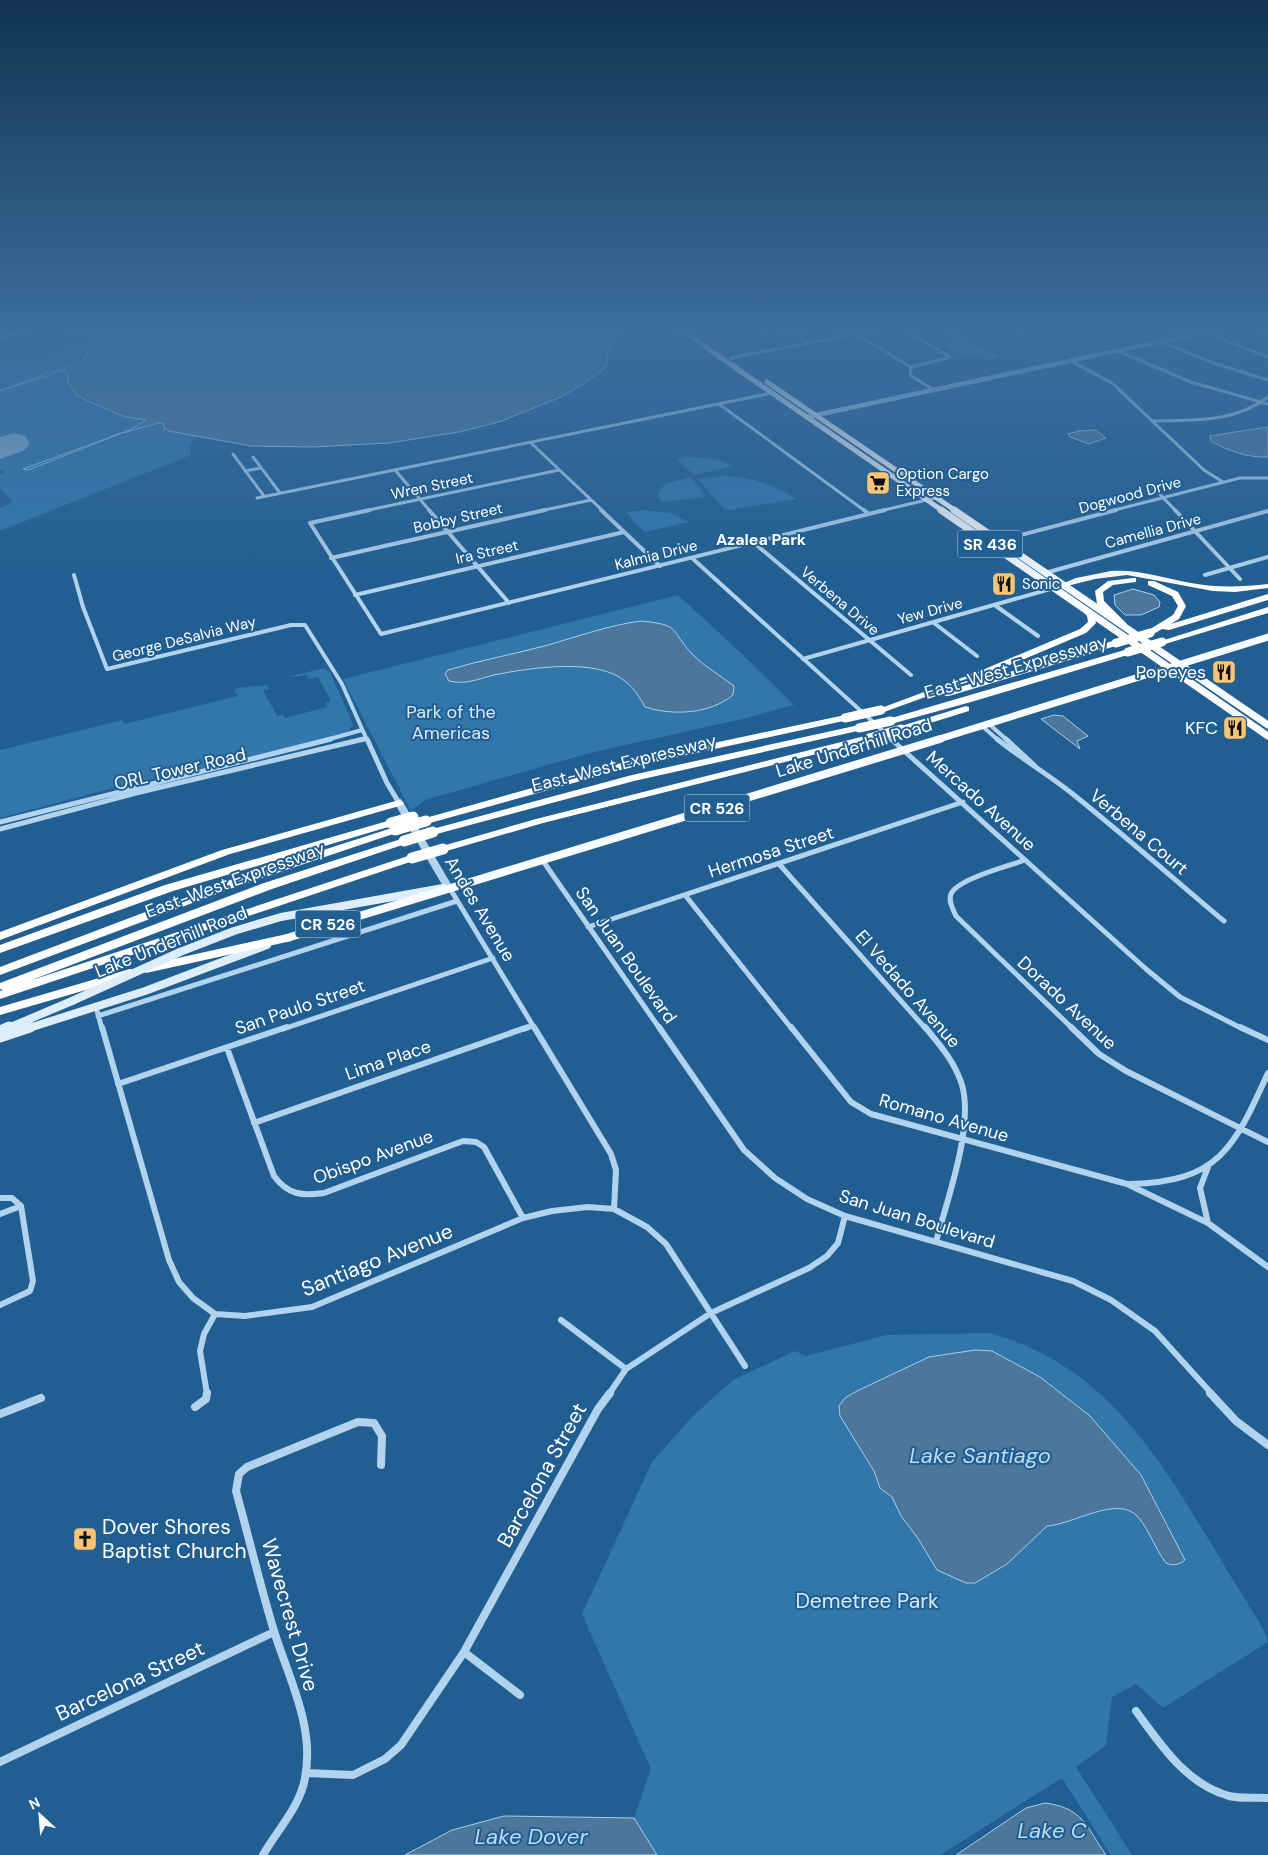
<svg xmlns="http://www.w3.org/2000/svg" width="1268" height="1855" font-family="'DM Sans',sans-serif">
<style>
.green{fill:#3277ac}
.water{fill:#4c779a;stroke:#a6cfee}
.lines{fill:none;stroke-linecap:round;stroke-linejoin:round}
.runway{fill:#90aec8;fill-rule:evenodd}
.minor-far4{stroke:#b2d3ed;stroke-width:3}
.minor-far3{stroke:#b2d3ed;stroke-width:4}
.minor-far2{stroke:#b2d3ed;stroke-width:5}
.minor-far1{stroke:#b2d3ed;stroke-width:6}
.minor{stroke:#b2d3ed;stroke-width:8}
.tertiary-far1{stroke:#b2d3ed;stroke-width:4.5}
.tertiary{stroke:#b2d3ed;stroke-width:8}
.secondary-far1{stroke:#deedfa;stroke-width:8}
.secondary{stroke:#deedfa;stroke-width:11}
.primary-far2{stroke:#f8fbff;stroke-width:5}
.primary-far1{stroke:#f8fbff;stroke-width:7}
.primary{stroke:#f8fbff;stroke-width:8}
.trunk{fill:#fcfdff;fill-rule:evenodd}
.motorway{fill:#fff;fill-rule:evenodd}
.secondary-bridge{stroke:#deedfa;stroke-width:8}
.motorway-bridge-far1{stroke:#fff;stroke-width:9}
.motorway-bridge{stroke:#fff;stroke-width:11}
.labels{text-anchor:middle;dominant-baseline:central;stroke-width:4;stroke-linejoin:round;paint-order:stroke}
.far-poi-label{font-size:15px;fill:#fff;stroke:#215e91;text-anchor:start}
.far-street-label{font-size:15px;fill:#fff;stroke:#215e91}
.far-neighbourhood-label{font-size:16px;font-weight:bold;fill:#fff;stroke:#215e91}
.shield{fill:#215e91;stroke:#bccfde;stroke-width:1}
.shield-label{font-size:16px;font-weight:bold;fill:#fff}
.street-label{font-size:18px;fill:#fff;stroke:#215e91}
.poi-label{font-size:18px;fill:#fff;stroke:#215e91;text-anchor:end}
.park-label{font-size:18px;fill:#d8ebf9;stroke:#215e91}
.near-street-label{font-size:21px;fill:#fff;stroke:#215e91}
.near-poi-label{font-size:21px;fill:#fff;stroke:#215e91;text-anchor:start}
.near-park-label{font-size:21px;fill:#d8ebf9;stroke:#215e91}
.near-water-label{font-size:22px;font-style:italic;fill:#beddf4;stroke:#215e91}
</style>
<rect width="100%" height="100%" fill="#215e91"/>
<path class="green" d="M62 330H121C113 341 100 336 92 344 88 348 87 354 84 359L71 364 67 370 68 382 104 407 125 417 146 420 132 429 61 454 28 470 152 424 163 423 169 431 198 436 190 444 191 455 0 531V508L13 502 0 488V474L5 472 0 469V456L23 448 6 439 0 441V362L63 351 66 349 61 340 66 333Z
M688 457 716 459 733 466 694 475 677 459Z
M725 476C752 478 774 483 796 499L730 510 724 509 698 479Z
M691 477 706 496 704 497 661 502 658 493 665 484Z
M645 510 671 513 689 522 645 532 633 521 627 512Z
M678 595 740 652 794 705 742 719 590 753 425 800 411 811 343 679Z
M324 668 330 672 353 724 348 732 269 753 105 790 0 818V750L122 720 124 724 238 696 234 690 237 688 267 685 269 689 263 690 277 716 283 715 285 718 327 707 325 703 331 701 318 677 309 679 306 675 284 678Z
M989 1333C1111 1365 1166 1469 1227 1570 1235 1585 1266 1628 1268 1642L1163 1708 1136 1684 1112 1697 1106 1745 1076 1767 1132 1855H1111L1062 1778 940 1855H657L634 1818 651 1769 582 1614 652 1462 693 1416 733 1380 795 1351 806 1356 887 1335Z"/>
<path class="water" d="M121 330H617L620 337 608 351 607 365 604 369 585 383 561 397 499 422 459 432 389 443 311 447 251 446 169 431 164 428 163 423H158L123 433 28 470 23 469 132 429 146 420 125 417 77 396 68 382 67 372 63 371 0 391 50 372 63 370 84 359 94 341 108 339Z
M942 330H949L997 357 987 359 980 352H958L947 346 960 343 961 341Z
M1268 427V457C1249 458 1228 451 1211 441L1210 436Z
M1096 430 1106 438 1089 444 1070 437 1068 434 1079 431Z
M1133 589 1154 595 1160 602 1159 607 1141 615H1125L1115 605 1114 595Z
M641 621C683 625 669 630 693 655 705 667 721 676 734 686L733 695C710 714 673 716 645 707 640 698 634 688 626 682 598 657 529 668 494 675 478 679 466 685 449 681L445 674 448 670C481 660 515 654 548 645 579 636 610 625 641 621Z
M1054 715 1063 716 1088 736 1077 741 1080 749 1041 719Z
M975 1350 992 1351 1040 1377 1090 1416 1141 1475 1185 1560C1180 1565 1172 1566 1166 1563 1155 1549 1150 1531 1138 1517 1118 1494 1072 1525 1047 1526L1007 1564 975 1583H966L937 1570 917 1537 901 1516 892 1497 880 1488 874 1471 840 1416 839 1406 845 1398 857 1391 929 1357Z
M1045 1803C1083 1808 1086 1826 1106 1855H956L1026 1808Z
M504 1816 634 1818 657 1855H405L452 1830Z"/>
<g class="lines">
<path class="runway" d="M14 433 25 436 30 443 25 450 0 459V437Z"/>
<path class="minor-far4" d="M786 330 785 333 796 334
M806 330 796 334 809 343
M905 330 950 357 911 367
M1199 330 1268 357
M856 334 911 367
M1162 342 1213 363 1268 380
M1118 351 1191 382 1268 404
M731 358 876 330
M1071 361 1112 383 1204 470 1223 482
M911 367 910 375 934 390
M719 404 865 511
M1152 421C1193 420 1234 423 1268 397
M531 443 603 511
M233 454 264 496
M253 457 280 493
M395 470 430 511
M245 471 261 468
M1149 483 1176 511
M257 498 772 393
M364 511 559 470
M540 511 591 500
M880 511 935 498
M1111 511 1240 478H1268"/>
<path class="minor-far3" d="M370 510 310 523 381 634 885 510
M429 510 509 603
M601 510 660 566
M864 510 869 514
M1175 510 1240 579
M998 541 1116 510
M754 543 911 675
M331 558 545 510
M692 558 893 740
M1045 573 1268 511
M74 575 83 607 107 669 291 625H305L342 684 367 740
M1205 575 1268 557
M355 595 624 532
M996 606 1038 636
M934 623 977 656
M803 659 1054 588
M989 724 1007 740
M982 726 998 740
M326 740 362 730
M358 740 366 738"/>
<path class="minor-far2" d="M367 739 387 783 399 803
M891 739 1146 969 1180 997 1243 1029
M997 739C1022 759 1049 775 1074 795 1125 836 1174 879 1224 921
M1006 739 1035 766
M0 822 331 739
M0 829 136 793 364 739
M1025 860C1009 866 957 879 951 894 948 901 953 909 956 916L1073 1029
M543 861 660 1029
M779 864 926 1029
M449 887 535 1029
M685 895 792 1029
M588 927 963 802
M96 1007 102 1029
M98 1016 457 901
M283 1029 493 958
M525 1029 532 1026"/>
<path class="minor-far1" d="M102 1027 169 1260 179 1282 193 1298 215 1314 245 1316 312 1307 523 1218 552 1211 588 1207 614 1209 647 1227 666 1244 745 1366
M534 1027 611 1154 616 1170 614 1209
M659 1027 744 1150 775 1178 807 1199 845 1216 1073 1281 1111 1300 1155 1331 1212 1394
M791 1027 851 1102 871 1114 1127 1184 1208 1223 1268 1267
M925 1027C940 1045 955 1062 962 1085 974 1127 947 1200 936 1242
M1071 1027 1099 1054 1126 1071 1268 1142
M1240 1027 1268 1040
M227 1048 274 1176C288 1195 302 1196 324 1193L463 1141 476 1142 484 1147 523 1218
M118 1084 287 1027
M254 1123 528 1027
M1208 1167 1200 1188 1208 1223
M1130 1184C1219 1182 1234 1148 1268 1073
M0 1198H12L21 1206 33 1281 30 1291 0 1305
M0 1214 21 1206
M561 1320 626 1369
M207 1394 200 1351 204 1334 215 1314
M609 1394 626 1369 711 1313 809 1268 827 1256 838 1243 845 1216"/>
<path class="minor" d="M1210 1393 1236 1421 1268 1445
M195 1407 206 1399 207 1393
M0 1414 41 1398
M464 1652 520 1695
M1136 1711C1161 1745 1186 1784 1229 1796 1242 1799 1255 1797 1268 1798
M0 1762 274 1632
M306 1773 353 1775 385 1759 401 1745 464 1652 598 1409 610 1393
M263 1855C277 1830 300 1807 305 1778 315 1727 289 1679 274 1631 260 1585 249 1538 236 1491L239 1474 247 1467 358 1422 374 1423 382 1436 381 1465"/>
<path class="tertiary-far1" d="M1263 330 1268 333
M0 332 4 330
M807 417 1214 330"/>
<path class="tertiary" d="M399 803 448 887"/>
<path class="secondary-far1" d="M180 952 234 931 281 917 443 888
M6 1029 72 1001
M26 1029 145 991 267 945"/>
<path class="secondary" d="M0 1031 9 1027
M0 1037 30 1027"/>
<path class="primary-far2" d="M681 330 943 511
M767 382 956 511"/>
<path class="primary-far1" d="M941 510 1268 736
M954 510 1268 725
M936 740 1268 637"/>
<path class="primary" d="M287 938 940 739"/>
<path class="trunk" d="M24 330H35L0 339V335Z"/>
<path class="motorway" d="M1111 571C1138 569 1164 578 1191 583 1217 588 1242 587 1268 584V588L1235 592 1213 591 1127 575 1095 579 1063 587 1059 585 1076 578Z
M1133 578H1136V582L1113 585 1103 592 1104 601 1127 624 1123 627 1120 626 1097 604 1095 591 1108 581Z
M1148 581H1154L1178 592 1186 606 1179 619 1171 624 1268 594V600L1169 630 1162 629 1150 636 1147 635V631L1173 615 1178 606 1172 596 1148 585Z
M1086 607C1093 609 1095 617 1096 623L1086 633 986 675 884 712H878L876 710 980 671 1080 629 1088 622 1087 616 1082 610Z
M1268 607V613L1165 644H1159L1158 642Z
M1116 640 1120 643 1119 645 949 696H943L941 694 943 692Z
M1128 649 1131 650V654L971 702 891 724 886 721 888 719Z
M966 706 969 707V711L901 732 896 729 898 727Z
M845 715 850 718 848 720 627 768 430 823 426 824 421 821 422 819 625 762Z
M859 725 864 728 862 730 634 781 433 835 428 832 429 830 632 775Z
M869 735 872 736V740L543 823 443 852 438 849 439 847 536 819Z
M399 800 404 803 403 805 230 854 0 940V932L222 850Z
M391 820 396 823 395 825 173 891 0 953V945L165 885Z
M395 827 400 830 399 832 238 886 0 975V967L230 880Z
M404 838 409 841 408 843 272 889 29 981 408 856H416L417 858 416 860 0 999V991L3 990 0 989V983L264 883Z
M287 934 291 935 293 938 291 941 146 973 140 969 146 965Z
M130 969 134 970 136 973 134 976 0 1015V1007Z"/>
<path class="secondary-bridge" d="M72 1001 180 952"/>
<path class="motorway-bridge-far1" d="M1116 643 1150 633
M1128 652 1162 642
M845 718 881 710
M859 728 891 721
M869 738 901 729"/>
<path class="motorway-bridge" d="M391 823 413 817
M395 830 426 821
M404 841 433 832
M412 858 443 849"/>
</g>
<linearGradient id="sky" x2="0" y2="1"><stop stop-color="#123450"/><stop offset="0.56" stop-color="#3d6e9d"/><stop offset="1" stop-color="#3d6e9d" stop-opacity="0"/></linearGradient>
<rect width="1268" height="590" fill="url(#sky)"/>
<defs>
<symbol id="supermarket-square" viewBox="-11 -11 22 22"><rect x="-9" y="-9" width="18" height="18" rx="4" fill="#f9c474" stroke="#215e91"/><path d="M-6-5.5h2.5l.6 2H6L4.5 2H-2.5L-4.4-4H-6ZM-1.5 3.2a1.3 1.3 0 1 0 .1 0ZM3 3.2a1.3 1.3 0 1 0 .1 0Z" fill="#111"/></symbol>
<symbol id="restaurant-square" viewBox="-11 -11 22 22"><rect x="-9" y="-9" width="18" height="18" rx="4" fill="#f9c474" stroke="#215e91"/><path d="M-5-6h1v4h1v-4h1v4h1v-4h1v5L-1.5 .5V6h-2V.5L-5-1ZM5-6V6H3V1.5H1.5Q1.5-4 5-6Z" fill="#111"/></symbol>
<symbol id="church-square" viewBox="-11 -11 22 22"><rect x="-9" y="-9" width="18" height="18" rx="4" fill="#f9c474" stroke="#215e91"/><path d="M-1.2-6h2.4v3.5h3.3v2.4h-3.3V6h-2.4V-.1h-3.3v-2.4h3.3Z" fill="#111"/></symbol>
</defs>
<g fill-rule="evenodd">
<use href="#supermarket-square" x="864" y="469" width="28" height="28"/>
<use href="#restaurant-square" x="990" y="570" width="28" height="28"/>
<use href="#restaurant-square" x="1210" y="658" width="28" height="28"/>
<use href="#restaurant-square" x="1221" y="714" width="28" height="28"/>
<use href="#church-square" x="71" y="1525" width="28" height="28"/>
</g>
<g class="labels">
<g class="far-poi-label">
<text x="896" y="474">Option Cargo<tspan x="896" dy="17">Express</tspan></text>
<text x="1022" y="584">Sonic</text>
</g>
<g class="far-street-label">
<text transform="translate(432 486) rotate(-12)">Wren Street</text>
<text transform="translate(1130 495) rotate(-15)">Dogwood Drive</text>
<text transform="translate(458 518) rotate(-13)">Bobby Street</text>
<text transform="translate(1153 531) rotate(-15)">Camellia Drive</text>
<text transform="translate(487 552) rotate(-13)">Ira Street</text>
<text transform="translate(656 555) rotate(-14)">Kalmia Drive</text>
<text transform="translate(840 601) rotate(40)">Verbena Drive</text>
<text transform="translate(930 611) rotate(-15)">Yew Drive</text>
<text transform="translate(184 639) rotate(-14)">George DeSalvia Way</text>
</g>
<g class="far-neighbourhood-label">
<text x="761" y="539">Azalea Park</text>
</g>
<g class="shield">
<rect x="957.5" y="530.5" width="65" height="27" rx="4"/>
<rect x="684.5" y="794.5" width="65" height="27" rx="4"/>
<rect x="295.5" y="910.5" width="65" height="27" rx="4"/>
</g>
<g class="shield-label">
<text x="990" y="544">SR 436</text>
<text x="717" y="808">CR 526</text>
<text x="328" y="924">CR 526</text>
</g>
<g class="street-label">
<text transform="translate(1016 667) rotate(-16)">East-West Expressway</text>
<text transform="translate(854 748) rotate(-17)">Lake Underhill Road</text>
<text transform="translate(624 763) rotate(-14)">East-West Expressway</text>
<text transform="translate(180 769) rotate(-13)">ORL Tower Road</text>
<text transform="translate(981 801) rotate(42)">Mercado Avenue</text>
<text transform="translate(1139 832) rotate(40)">Verbena Court</text>
<text transform="translate(771 852) rotate(-18)">Hermosa Street</text>
<text transform="translate(235 880) rotate(-20)">East-West Expressway</text>
<text transform="translate(480 909) rotate(59)">Andes Avenue</text>
<text transform="translate(171 942) rotate(-22)">Lake Underhill Road</text>
<text transform="translate(626 955) rotate(55)">San Juan Boulevard</text>
<text transform="translate(908 989) rotate(49)">El Vedado Avenue</text>
<text transform="translate(1067 1003) rotate(43)">Dorado Avenue</text>
<text transform="translate(300 1007) rotate(-19)">San Paulo Street</text>
<text transform="translate(388 1060) rotate(-19)">Lima Place</text>
<text transform="translate(944 1118) rotate(16)">Romano Avenue</text>
<text transform="translate(373 1157) rotate(-20)">Obispo Avenue</text>
<text transform="translate(917 1219) rotate(17)">San Juan Boulevard</text>
</g>
<g class="poi-label">
<text x="1206" y="672">Popeyes</text>
<text x="1218" y="728">KFC</text>
</g>
<g class="park-label">
<text x="451" y="712">Park of the<tspan x="451" dy="21">Americas</tspan></text>
</g>
<g class="near-street-label">
<text transform="translate(377 1260) rotate(-22)">Santiago Avenue</text>
<text transform="translate(542 1475) rotate(-61)">Barcelona Street</text>
<text transform="translate(290 1615) rotate(74)">Wavecrest Drive</text>
<text transform="translate(130 1681) rotate(-25)">Barcelona Street</text>
</g>
<g class="near-poi-label">
<text x="102" y="1527">Dover Shores<tspan x="102" dy="24">Baptist Church</tspan></text>
</g>
<g class="near-park-label">
<text x="867" y="1601">Demetree Park</text>
</g>
<g class="near-water-label">
<text x="980" y="1455">Lake Santiago</text>
<text x="1052" y="1830">Lake C</text>
<text x="531" y="1836">Lake Dover</text>
</g>
</g>
<g transform="translate(40 1815) rotate(334)" stroke="#215e91" stroke-width="4" paint-order="stroke">
<path d="M0-4L9 19L0 12L-9 19Z" fill="#ffffff"/>
<text y="-8" font-size="14" font-weight="bold" text-anchor="middle" fill="#ffffff">N</text>
</g>
</svg>
